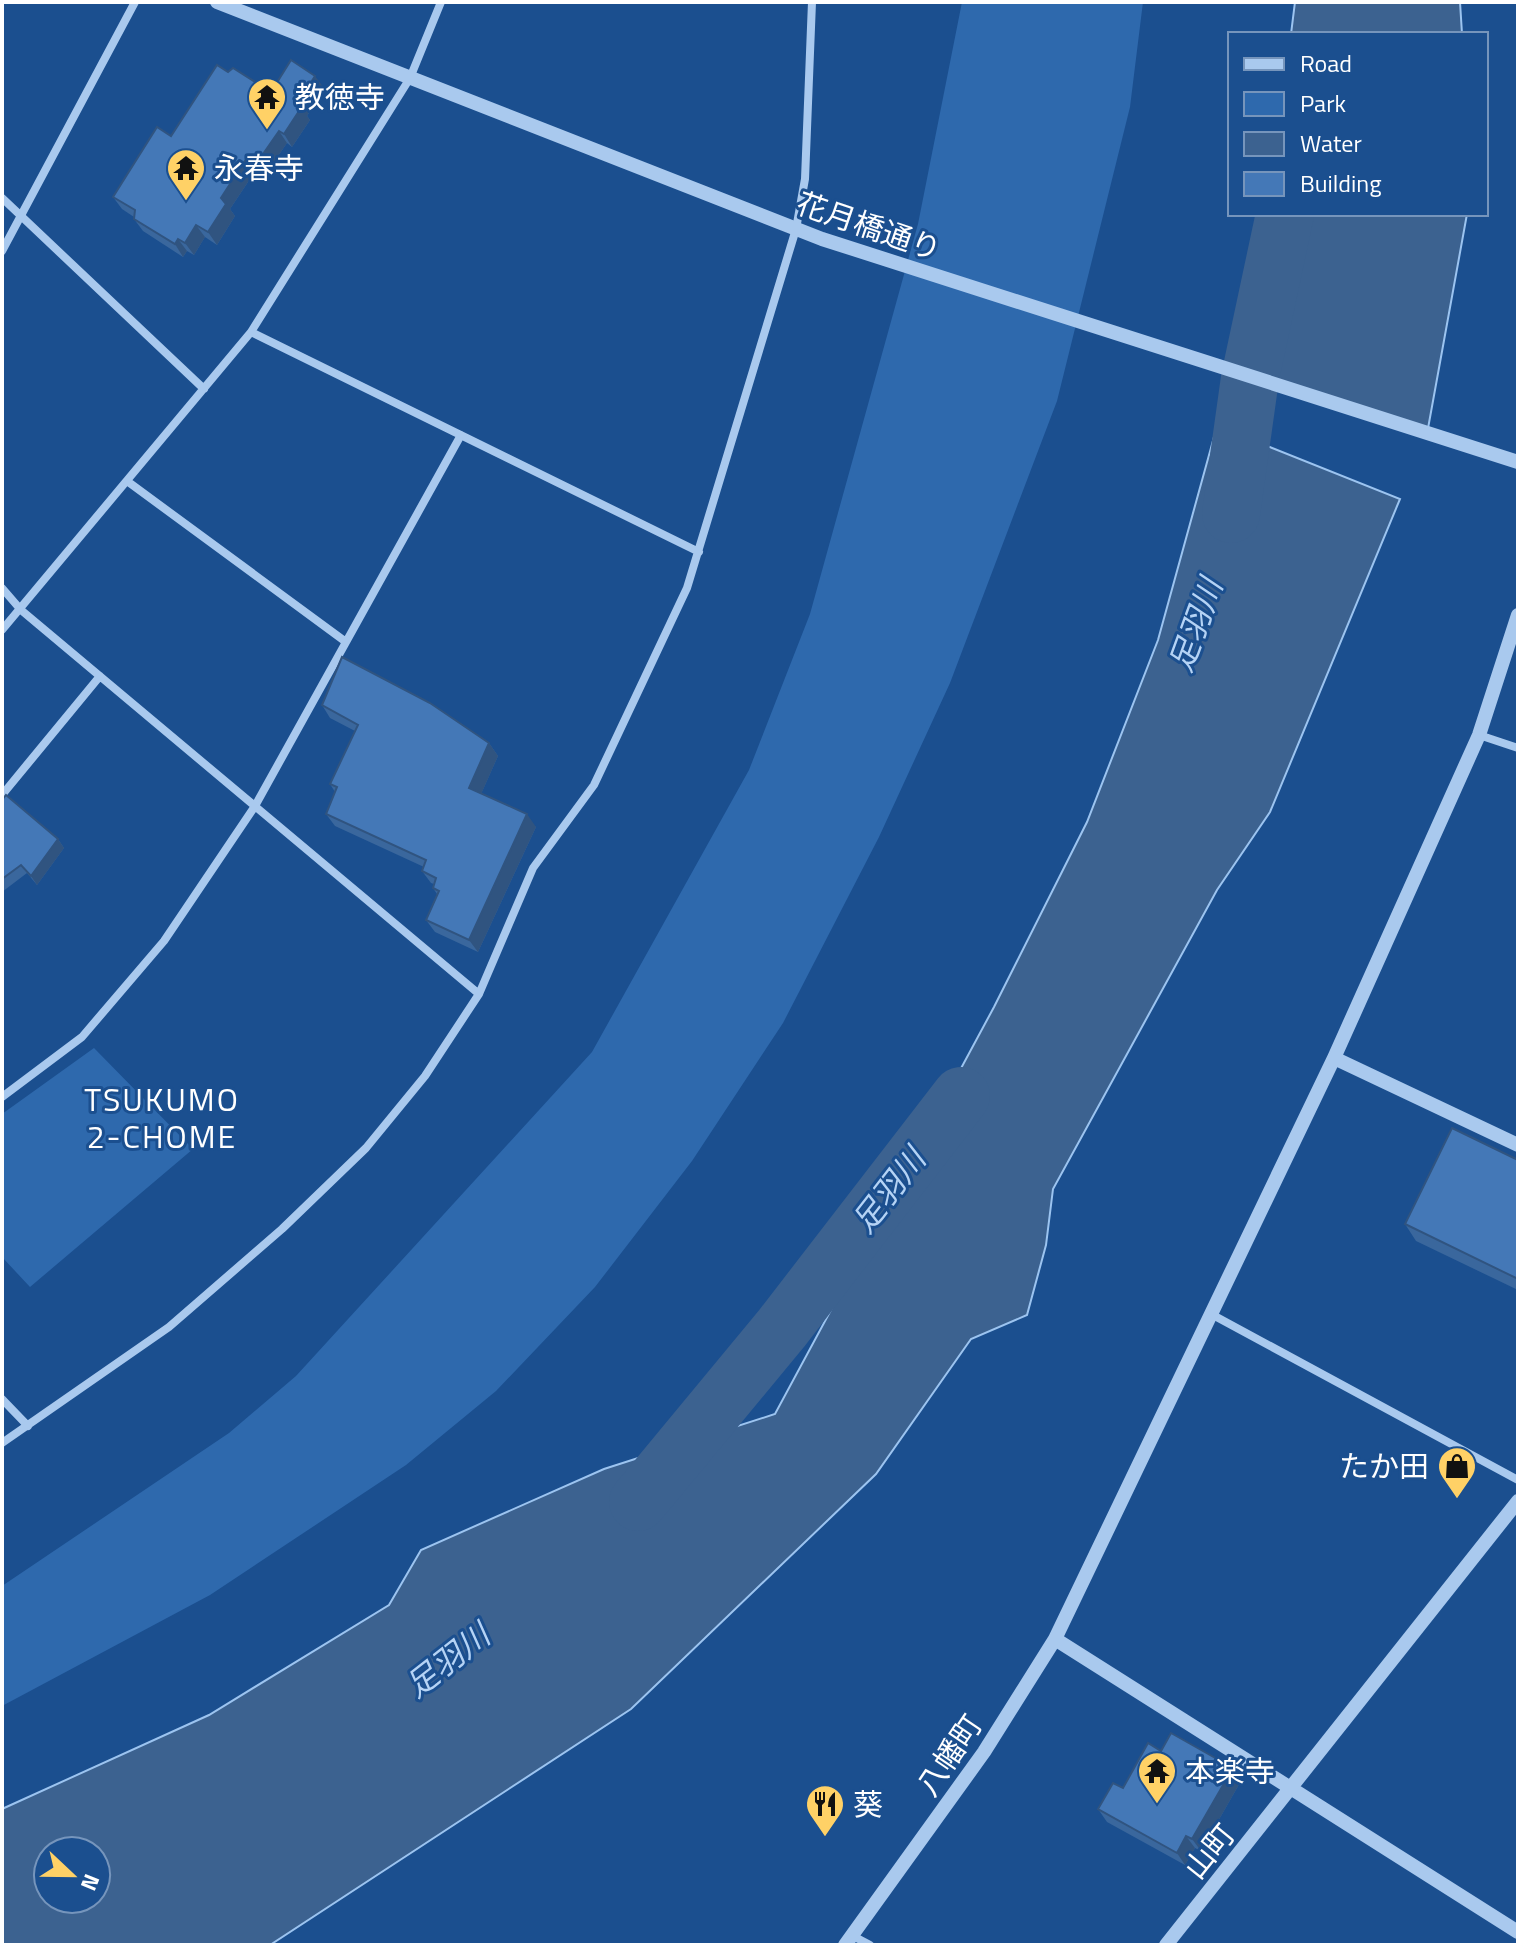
<svg xmlns="http://www.w3.org/2000/svg" width="1520" height="1947" font-family="'Titillium Web','Noto Sans JP',sans-serif">
<style>
.green{fill:#2e69ad}
.water{fill:#3c6290;stroke:#9cc4f0;stroke-width:2;fill-rule:evenodd}
.lines{fill:none;stroke-linecap:round;stroke-linejoin:round}
.river{stroke:#3c6290;stroke-width:58}
.minor{stroke:#a9c9ee;stroke-width:8}
.tertiary{stroke:#a9c9ee;stroke-width:14}
.wall{fill:#3a679d}
.shaded-wall{fill:#305480}
.building{fill:#4478b7;stroke:#305480;stroke-width:2}
.labels{text-anchor:middle;dominant-baseline:central;stroke-width:6;stroke-linejoin:round;paint-order:stroke}
.poi-label{font-size:30px;fill:#fff;stroke:#1b4f8f;text-anchor:start}
.street-label{font-size:30px;fill:#fff;stroke:#1b4f8f}
.water-label{font-size:32px;font-style:italic;fill:#b5d3f5;stroke:#1b4f8f}
.neighbourhood-label{font-size:32px;letter-spacing:2px;fill:#fff;stroke:#1b4f8f}
</style>
<rect width="100%" height="100%" fill="#1b4f8f"/>
<path class="green" d="M962 2H1143L1130 107 1057 401 950 683 879 837 783 1023 692 1161 595 1287 496 1391 406 1465 210 1595 2 1706V1586L229 1433 296 1376 592 1052 749 770 810 614 918 224Z
M94 1048 193 1149 30 1287 2 1257V1114Z"/>
<path class="water" d="M1295 2H1460L1462 34H1291Z
M1269 214H1467L1427 434 1250 378Z
M1217 426 1400 499 1270 812 1217 890 1053 1189 1046 1245 1027 1315 971 1339 876 1474 631 1709 270 1945H2V1809L209 1715 389 1605 421 1550 604 1469 775 1414 994 1007 1087 822 1158 640ZM48 1851H96V1899H48Z"/>
<g class="lines">
<path class="river" d="M1231 514 1250 378 1285 214
M638 1502 782 1328 961 1096"/>
<path class="minor" d="M2 198 204 389
M2 251 135 2
M251 332 699 552
M127 481 346 642
M2 588 21 610 479 994
M2 630 251 332 410 78 441 2
M1479 735 1518 748
M2 795 100 676
M2 1097 82 1037 164 941 255 806 461 435
M1211 1314 1518 1480
M2 1399 28 1426
M2 1443 169 1327 282 1229 366 1148 425 1076 479 994 533 868 594 785 687 588 796 229 805 179 812 2
M853 1936 870 1945"/>
<path class="tertiary" d="M217 2 822 239 1518 462
M1334 1058 1518 1145
M1055 1639 1518 1932
M845 1945 984 1752 1055 1639 1334 1058 1479 735 1518 615
M1166 1945 1518 1501"/>
</g>
<path class="wall" d="M228 72 271 92 324 88 307 116 310 120 292 147 287 143 262 179 254 173 230 209 235 216 217 245 205 237 194 255 187 251 183 257 143 231 134 219V217L122 209 113 197 171 136Z
M322 705 489 743 498 756 481 794 536 827 478 952 435 932 426 920 437 894 433 888 434 884 431 883 422 871 424 867 335 826 326 814 335 792 330 784 355 731 330 718Z
M2 800 58 839 64 848 37 885 27 873 2 892Z
M1518 1160V1290L1416 1241 1405 1224Z
M1161 1751 1241 1781 1201 1851 1195 1848 1185 1865 1107 1822 1098 1809 1123 1788Z"/>
<path class="shaded-wall" d="M315 76 324 88 307 116 310 120 292 147 284 134 298 103Z
M279 131 287 143 262 179 254 167Z
M245 161 254 173 230 209 235 216 217 245 208 232 221 198Z
M196 225 205 237 194 255 185 243Z
M178 239 187 251 183 257 175 244Z
M489 743 498 756 478 801 469 788Z
M527 814 536 827 478 952 469 940Z
M58 839 64 848 37 885 31 876Z
M1233 1768 1241 1781 1201 1851 1192 1839Z
M1186 1836 1195 1848 1185 1865 1177 1853Z"/>
<path class="building" d="M291 60 315 76 298 103 301 108 284 134 279 131 254 167 245 161 221 198 226 204 208 232 196 225 185 243 178 239 175 244 134 219 135 210 113 197 157 127 171 136 217 65 228 72 233 68 271 92Z
M342 657 430 703 489 743 469 788 527 814 469 940 426 920 439 891 433 888 436 878 422 871 426 860 326 814 337 787 330 784 358 725 322 705Z
M6 795 58 839 31 876 21 865 2 879V800Z
M1452 1128 1518 1160V1279L1405 1224Z
M1171 1733 1233 1768 1192 1839 1186 1836 1177 1853 1098 1809 1113 1783 1123 1788 1148 1743 1161 1751Z"/>
<defs>
<symbol id="temple-pin" viewBox="-11 -11 22 30"><path d="M0 17L-7.5 6A9.5 9.5 0 1 1 7.5 6Z" fill="#ffd166" stroke="#1b4f8f"/><path d="M0-6L5-2H3V0L6.5 2.5H4V6H1.5V3h-3V6H-4V2.5H-6.5L-3 0V-2H-5Z" fill="#111"/></symbol>
<symbol id="shop-pin" viewBox="-11 -11 22 30"><path d="M0 17L-7.5 6A9.5 9.5 0 1 1 7.5 6Z" fill="#ffd166" stroke="#1b4f8f"/><path d="M-5-2.5h2.3a2.7 3.5 0 0 1 5.4 0H5L5.5 6h-11ZM-1.5-2.5h3a1.5 2.3 0 0 0-3 0Z" fill="#111"/></symbol>
<symbol id="restaurant-pin" viewBox="-11 -11 22 30"><path d="M0 17L-7.5 6A9.5 9.5 0 1 1 7.5 6Z" fill="#ffd166" stroke="#1b4f8f"/><path d="M-5-6h1v4h1v-4h1v4h1v-4h1v5L-1.5 .5V6h-2V.5L-5-1ZM5-6V6H3V1.5H1.5Q1.5-4 5-6Z" fill="#111"/></symbol>
</defs>
<g fill-rule="evenodd">
<use href="#temple-pin" x="245" y="75" width="44" height="60"/>
<use href="#temple-pin" x="164" y="146" width="44" height="60"/>
<use href="#shop-pin" x="1435" y="1444" width="44" height="60"/>
<use href="#temple-pin" x="1135" y="1749" width="44" height="60"/>
<use href="#restaurant-pin" x="803" y="1782" width="44" height="60"/>
</g>
<g class="labels">
<g class="poi-label">
<text x="295" y="97">教徳寺</text>
<text x="214" y="168">永春寺</text>
<text x="1429" y="1466" text-anchor="end">たか田</text>
<text x="1185" y="1771">本楽寺</text>
<text x="853" y="1804">葵</text>
</g>
<g class="street-label">
<text transform="translate(869 226) rotate(19)">花月橋通り</text>
<text transform="translate(949 1755) rotate(-56)">八幡町</text>
<text transform="translate(1209 1851) rotate(-51)">山町</text>
</g>
<g class="water-label">
<text transform="translate(1195 625) rotate(-70)">足羽川</text>
<text transform="translate(888 1190) rotate(-52)">足羽川</text>
<text transform="translate(447 1660) rotate(-38)">足羽川</text>
</g>
<g class="neighbourhood-label">
<text x="162" y="1099">TSUKUMO<tspan x="162" dy="37">2-CHOME</tspan></text>
</g>
</g>
<rect width="1520" height="1947" fill="none" stroke="#ffffff" stroke-width="8"/>
<rect x="1228" y="32" width="260" height="184" fill="#1b4f8f" stroke="#7695bc" stroke-width="2"/>
<rect x="1244" y="58" width="40" height="12" fill="#a9c9ee" stroke="#7695bc" stroke-width="2"/>
<text x="1300" y="72" font-size="24" fill="#ffffff">Road</text>
<rect x="1244" y="92" width="40" height="24" fill="#2e69ad" stroke="#7695bc" stroke-width="2"/>
<text x="1300" y="112" font-size="24" fill="#ffffff">Park</text>
<rect x="1244" y="132" width="40" height="24" fill="#3c6290" stroke="#7695bc" stroke-width="2"/>
<text x="1300" y="152" font-size="24" fill="#ffffff">Water</text>
<rect x="1244" y="172" width="40" height="24" fill="#4478b7" stroke="#7695bc" stroke-width="2"/>
<text x="1300" y="192" font-size="24" fill="#ffffff">Building</text>
<g transform="translate(72 1875) rotate(112)"><circle r="38" fill="#1b4f8f" stroke="#7695bc" stroke-width="2"/>
<path d="M0-6L14 30L0 20L-14 30Z" fill="#ffd166"/>
<text y="-12" font-size="22" font-weight="bold" text-anchor="middle" fill="#ffffff">N</text>
</g>
</svg>
